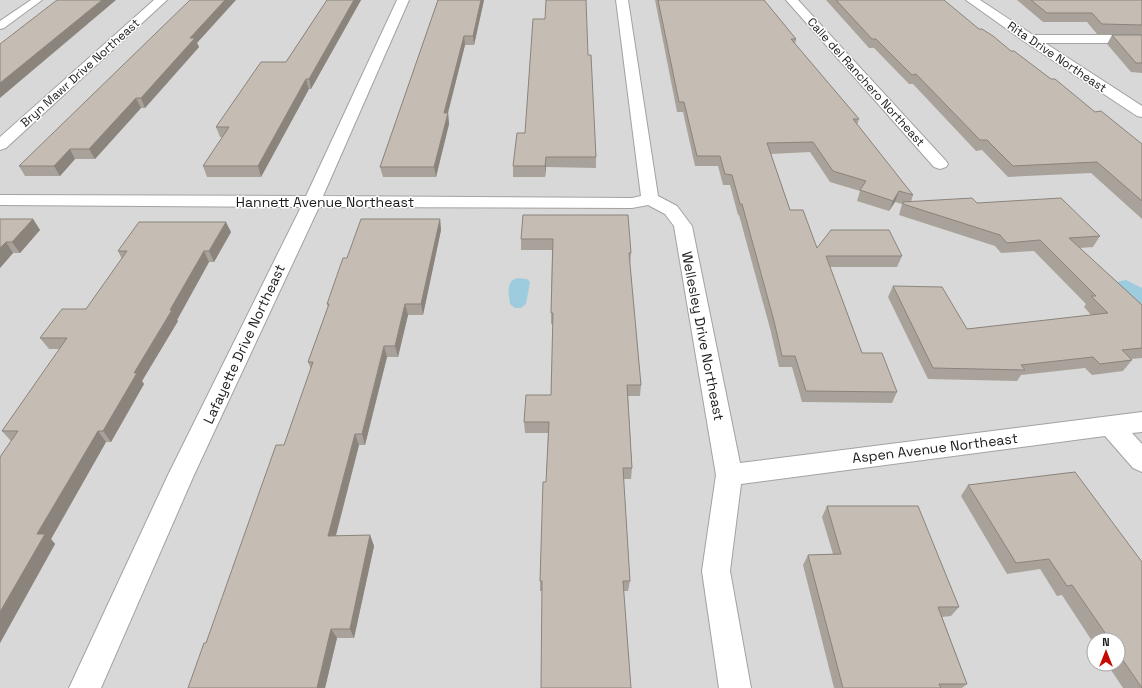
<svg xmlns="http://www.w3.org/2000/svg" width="1142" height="688" font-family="'Space Grotesk',sans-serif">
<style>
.residential{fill:#d9d8d8;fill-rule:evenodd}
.water{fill:#9dccde}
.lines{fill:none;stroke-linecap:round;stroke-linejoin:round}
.lane-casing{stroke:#a2a2a2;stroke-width:2}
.street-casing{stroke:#a2a2a2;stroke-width:2}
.lane{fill:#fff;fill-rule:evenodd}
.street{fill:#fff;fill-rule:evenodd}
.wall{fill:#a9a29a}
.shaded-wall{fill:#8a847d}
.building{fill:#c5bcb3;stroke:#8a847d}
.labels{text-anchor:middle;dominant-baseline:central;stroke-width:3;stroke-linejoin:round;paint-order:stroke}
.far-street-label{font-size:12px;fill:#1b1b1b;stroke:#fff}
.street-label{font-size:14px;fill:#1b1b1b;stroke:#fff}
</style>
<rect width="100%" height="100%" fill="#ede9e0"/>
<path class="residential" d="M0 0H1142V688H0ZM1094 640H1118V664H1094Z"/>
<path class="water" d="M517 278 527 279 530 282 526 304 521 308H515L510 304C509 294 505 282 517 278Z
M1126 280 1142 288V304L1106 284Z"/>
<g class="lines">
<defs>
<path id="lane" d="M31 0H42L4 28 0 29V21Z"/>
<path id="street" d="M154 0H167L6 148 0 150V137Z
M397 0H409L323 196 632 198 641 196 616 0H628L658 196 677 206 692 226 740 463 1142 412V432L1132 433 1142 444V472L1133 468 1105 436 741 484 730 571 751 688H719L702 571 716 475 674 226 665 214 648 205 632 208 319 207 194 475 101 688H69L168 475 301 207 0 205V195L306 196Z
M786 0H798L946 161 948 164 946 167 940 169 934 167Z
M966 0H980L1033 35H1142V43H1045L1142 106V117L1137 116 1025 42Z"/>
</defs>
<use href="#lane" class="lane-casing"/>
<use href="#street" class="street-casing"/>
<use href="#lane" class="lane"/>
<use href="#street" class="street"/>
</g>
<path class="wall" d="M327 0H361L311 89H309L261 177H207L203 166 223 137H220L216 127 286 62Z
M438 0H484L474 45H465L448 113 449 124 436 177H383L380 167Z
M655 0H764L796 39 795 44 859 119 857 125 913 195 911 202 977 203 1100 236 1093 247 1080 248 1142 305V358L1131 359 1132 360 1123 371 1092 375 1085 368 1021 375 1017 381 928 379 888 297 893 286 967 329 1091 315 1084 307 1086 304 1034 251 1001 253 995 246 899 215 902 204 895 202 889 211 857 201 860 191 830 182 810 152 771 154 790 210 817 248 902 256 897 267H830L862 353 897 392 892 403 802 402 792 367H779L771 332 739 215H738L730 185H723L718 166H695L683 112H677Z
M826 0H940L979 29 1051 79 1095 112 1142 144V219L1091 173 1008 177 982 150 976 151 913 84H909L874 48H869Z
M1017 0H1142V34H1097L1087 22H1043Z
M545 19 588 55 596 157V168L546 167 545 177H513V166L525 133Z
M1112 35H1142V73L1131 72 1107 44Z
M197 43 199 47 145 108H141L95 159H75L60 176H25L19 166Z
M523 215 631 253 630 264 641 385 640 396H628L632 468 631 479H623L630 581 628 591H540V581L546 482 548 433H525L524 422 551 395 553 324H551V313L552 250H521V239Z
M0 219H33L40 230 20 253H13L0 268Z
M440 219 441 230 423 315H408L398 357H387L365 445H359L336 536 370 535 374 546 354 638H337L325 688H188L284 445 311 369 308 362 328 307 327 304 347 258Z
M231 232 214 262H209L177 320 178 321 142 381 144 384 111 442H106L51 539 55 544 0 643V457L11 441 2 431 60 349H49L40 338 86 309 122 259 118 251Z
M1075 472 1142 688H1123L1107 664H1118V640H1094V644L1062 595 1057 596 1040 569 1007 574 961 496 968 485Z
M827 506 959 607 951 616 942 617 967 684 962 688H834L803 565 808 555 833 554 822 517Z"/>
<path class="shaded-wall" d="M102 0H116L0 98V83Z
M225 0H236L197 43 199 47 145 108 141 98 190 38Z
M354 0H361L311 89 309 79Z
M481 0H484L474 45 473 36Z
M464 36 465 45 445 124 444 113Z
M306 79 309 89 261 177 258 166Z
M136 98 141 108 95 159 89 149Z
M448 113 449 124 436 177 434 167Z
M70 149 75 159 60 176 54 166Z
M546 157V167L545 177V166Z
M899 191 895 202 889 211 893 201Z
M33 219 40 230 20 253 12 242Z
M440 219 441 230 423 315 421 304Z
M226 222 231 232 214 262 209 251Z
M6 242 13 253 0 268V248Z
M204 251 209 262 177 320 178 321 142 381 144 384 111 442 103 431 134 373Z
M405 304 408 315 398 357 395 346Z
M384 346 387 357 365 445 362 434Z
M98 431 106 442 51 539 55 544 0 643V612L37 534Z
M355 434 359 445 333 546 328 536Z
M370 535 374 546 354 638 350 629Z
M331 629 337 638 325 688H317Z"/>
<path class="building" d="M57 0H102L0 83V44Z
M190 0H225L190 38H195L141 98H136L89 149H70L54 166H19Z
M327 0H354L309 79H306L258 166H203L229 127H216L261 62H286Z
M438 0H481L473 36H464L444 113H448L434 167H380Z
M546 0H586L588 55H591L596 157H546L545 166H513L517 133H525L533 19H545Z
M658 0H764L796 39H791L859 119H853L913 195 899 191 893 201 860 190 866 181 833 171 813 142 767 143 790 210H803L817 248 831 230H889L902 256H826L862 353H882L897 392 806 391 795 356H782L774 321 742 204H740L732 175 725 174 720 156H697L684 102H679Z
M836 0H944L979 29H982L993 36 1011 51H1014L1051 79H1055L1095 112 1101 111 1142 144V201L1097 162 1013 166 987 140H980L916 74 912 75 876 39H872Z
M1031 0H1142V25L1102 24 1092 13H1047Z
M1112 35H1142V63H1136Z
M972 198 977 203 1061 198 1100 236 1069 238 1142 305V348L1122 350 1132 360 1100 364 1093 357 1021 365 1025 370 933 368 893 286 942 287 967 329 1108 313 1091 296H1096L1040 240 1007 243 1000 235 903 204V202Z
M523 215H628L631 253H629L641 385H627L632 468H623L630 581H623L631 688H541L542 581H540L543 482H546L549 422H524L526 395H551L553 313H551L553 239H521Z
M0 219H33L12 242H6L0 248Z
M361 219H440L421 304H405L395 346H384L362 434H355L328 536 370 535 350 629H331L317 688H188L204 643H206L276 445H284L313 362H308L329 304H327L343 258H347Z
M139 222H226L209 251H204L170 310H172L134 373H137L103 431H98L37 534H45L0 612V457L18 431H2L67 338H40L62 309H86L127 251H118Z
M1075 472 1142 562V688L1118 653V640H1110L1072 585 1067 586 1049 559 1016 563 968 485Z
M827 506H918L959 607H938L967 684H939L941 688H843L808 555 841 554Z"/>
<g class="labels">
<g class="far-street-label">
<text transform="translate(1057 57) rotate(34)">Rita Drive Northeast</text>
<text transform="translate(80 73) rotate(-42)">Bryn Mawr Drive Northeast</text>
<text transform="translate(866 82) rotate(48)">Calle del Ranchero Northeast</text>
</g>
<g class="street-label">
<text x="325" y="202">Hannett Avenue Northeast</text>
<text transform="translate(703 336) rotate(79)">Wellesley Drive Northeast</text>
<text transform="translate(244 344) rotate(-65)">Lafayette Drive Northeast</text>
<text transform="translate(935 448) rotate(-7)">Aspen Avenue Northeast</text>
</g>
</g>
<g transform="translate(1106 652)"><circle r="19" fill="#ffffff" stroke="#a4a4a4"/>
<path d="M0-3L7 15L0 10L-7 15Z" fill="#c60900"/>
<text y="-6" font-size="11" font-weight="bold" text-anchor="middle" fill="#1b1b1b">N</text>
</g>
</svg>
